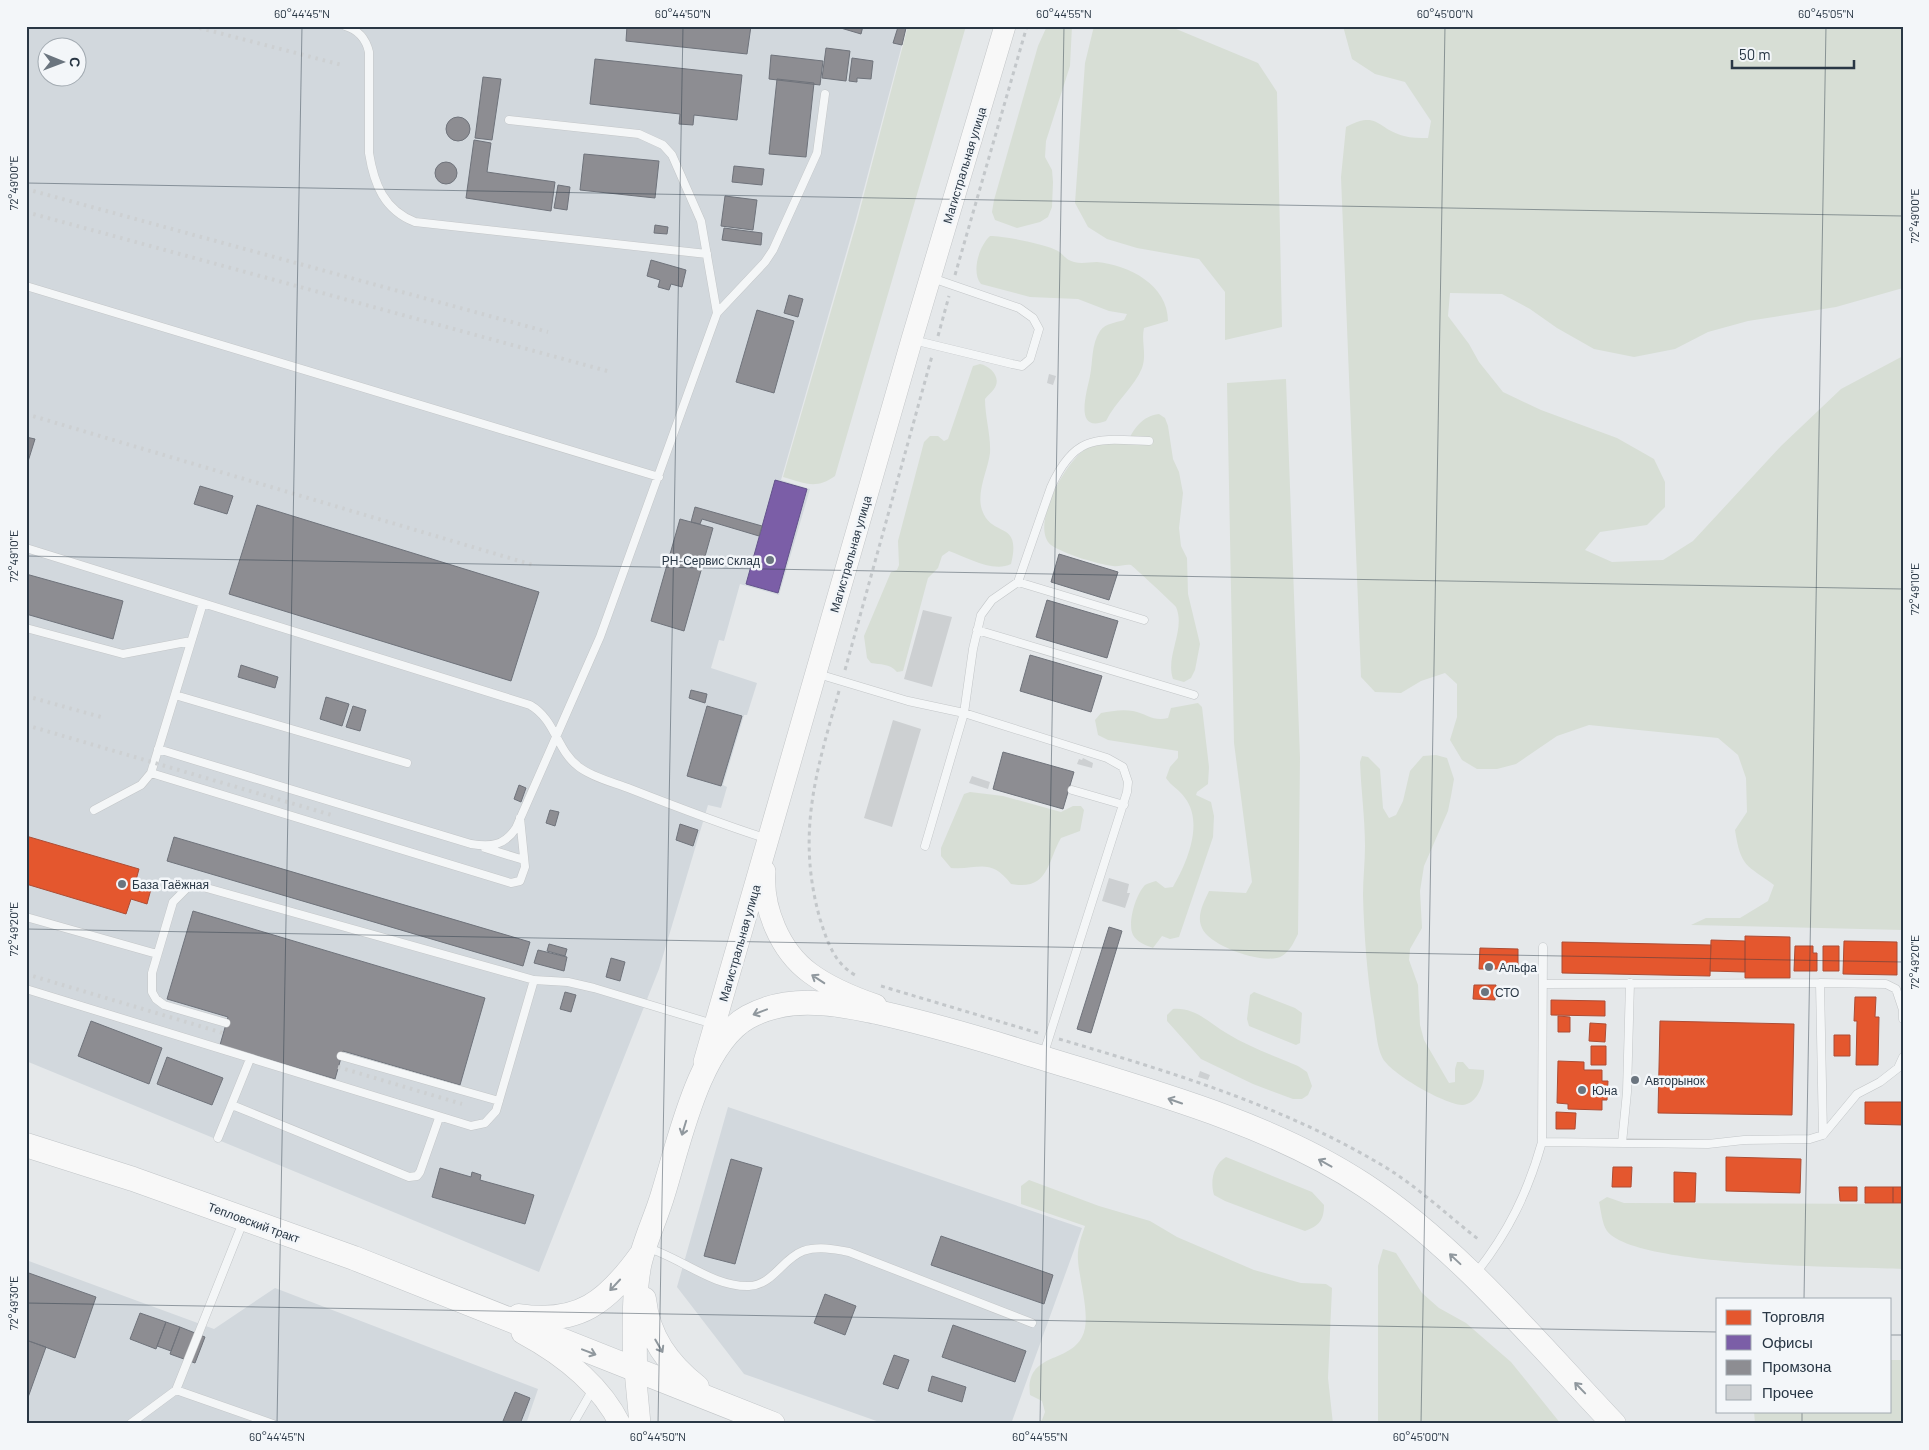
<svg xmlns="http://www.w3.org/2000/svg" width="1929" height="1450" font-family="Barlow,sans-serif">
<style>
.built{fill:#d2d8dd;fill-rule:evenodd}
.green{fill:#d7ded5}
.shops{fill:#e4572e;stroke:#ac4d35}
.offices{fill:#7b5ea7;stroke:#62528a}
.industry{fill:#8d8d92;stroke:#6f737b}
.building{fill:#cdd0d2}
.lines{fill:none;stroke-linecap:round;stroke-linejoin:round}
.service-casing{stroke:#c3c6c8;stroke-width:9}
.secondary-casing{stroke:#c3c6c8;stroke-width:22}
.primary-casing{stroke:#c1c5c8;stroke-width:25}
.path{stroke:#c3c7ca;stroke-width:3;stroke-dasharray:4 4;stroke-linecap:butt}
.service{stroke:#f4f6f7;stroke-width:8}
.secondary{stroke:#f8f8f8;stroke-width:21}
.primary{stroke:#f8f8f8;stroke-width:24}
.rail{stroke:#cdd0d2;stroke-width:4;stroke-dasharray:2.5 5;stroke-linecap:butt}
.oneway{stroke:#90989e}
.ticks{fill:none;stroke:#293745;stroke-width:1;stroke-opacity:0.45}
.poi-dot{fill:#6b757f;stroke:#f3f6f9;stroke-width:2}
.labels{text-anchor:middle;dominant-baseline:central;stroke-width:5;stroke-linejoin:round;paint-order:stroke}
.street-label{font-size:12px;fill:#293745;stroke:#f3f6f9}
.poi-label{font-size:12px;fill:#293745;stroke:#f3f6f9;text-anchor:start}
.neatline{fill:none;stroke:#293745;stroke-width:2}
.ticks-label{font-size:12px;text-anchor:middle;fill:#293745}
</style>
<rect width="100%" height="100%" fill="#e5e8ea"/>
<path class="built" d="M26 26H907L856 219 781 480 810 489 779 595 740 584 724 641 719 640 711 668 757 683 747 715H744L723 785 727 787 721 808 708 805 659 969 539 1272 26 1061ZM48 48H78V78H48Z
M728 1107 1082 1228 1011 1424H885L744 1374 677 1287Z
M26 1260 214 1329 275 1288 538 1389 526 1424H26Z"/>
<path class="green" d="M908 26H966L835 476C816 490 804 483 783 477L857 221Z
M1047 26H1072L1070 66 1046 141 1045 157 1052 170 1053 182 1052 207 1048 217 1040 222 1017 228 995 220 992 212 994 200 1038 46Z
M1094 26H1169L1258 63 1277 92 1282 327 1225 340V292L1199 259 1137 248 1107 239 1088 227 1075 203 1085 63Z
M1343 26H1903V288L1836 307 1748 321 1708 332 1675 349 1634 357 1594 349 1557 328 1530 309 1502 294 1450 293 1448 316 1469 344 1479 362 1503 392 1541 410 1617 438 1654 459 1665 482V507L1647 525 1600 532 1585 550 1612 562 1663 560 1693 541 1781 446 1841 389 1903 356V930L1691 925 1706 918H1740L1768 901 1774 885C1746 864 1741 868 1735 830L1747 812 1746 778 1738 755 1718 738 1589 725 1557 736 1516 764 1497 769H1477L1462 760 1450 740 1457 717V684L1445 673 1421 681 1401 693 1375 692 1361 677 1341 177 1346 127C1379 110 1376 129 1404 136 1411 138 1420 138 1428 138L1431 121 1405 82 1375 74 1352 59Z
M990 236C1004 236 1046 244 1058 251 1064 255 1066 260 1074 262 1082 264 1089 262 1097 262 1129 265 1168 285 1168 321L1144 328C1141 342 1147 354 1142 368 1135 386 1115 402 1106 421 1073 434 1087 392 1090 376 1093 361 1091 345 1100 331 1106 323 1115 323 1124 320L1127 314 1109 311 1078 299 1030 297 981 284C971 272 979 246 990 236Z
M980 364C991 366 1002 378 994 389 991 393 988 395 985 399 985 417 991 436 990 453 988 470 976 492 982 510 992 539 1022 519 1011 564 993 573 966 557 949 551L942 556 938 568 928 578 903 671 897 672C889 663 881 665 871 663L867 658 864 636 891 572 897 570 899 565 898 541 924 442 930 436H938L944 441 948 439 973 366Z
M1286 379 1300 758 1298 934C1294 942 1290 951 1282 956 1265 966 1209 946 1202 928 1196 916 1204 902 1209 891L1246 893 1252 882 1234 743 1227 383Z
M1159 414 1165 418 1168 426 1173 459 1179 472 1183 493 1179 528 1181 546 1187 558 1188 594 1200 644 1195 670 1191 678 1184 682 1173 679C1165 656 1186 630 1176 607 1174 604 1137 570 1131 565 1125 564 1119 567 1113 566 1097 564 1064 554 1051 545 1029 527 1066 460 1086 449 1098 442 1114 444 1127 444 1133 429 1142 416 1159 414Z
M1198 703 1202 707 1209 767 1208 784 1197 792 1196 795 1211 802 1214 816 1213 837 1179 937 1170 939 1162 936 1153 948C1145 945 1137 942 1133 935 1127 923 1136 894 1145 885 1148 883 1153 882 1156 881L1165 888 1173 887C1187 863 1204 823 1185 798 1180 790 1171 786 1166 778L1170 767 1178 758V751L1108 740 1098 735 1095 720 1101 713C1111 711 1123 709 1133 711 1147 714 1154 722 1168 718L1171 708Z
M1436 755 1447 758 1454 779 1451 796 1448 811 1424 866 1420 891 1422 928 1410 949 1409 960 1418 985 1420 1025 1424 1040 1449 1083 1455 1082V1069L1457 1062H1463L1469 1069 1484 1070C1485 1083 1477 1105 1462 1105 1444 1104 1389 1073 1382 1057 1376 1044 1376 1027 1373 1012 1367 974 1364 934 1363 895 1363 878 1365 862 1365 846 1365 818 1361 790 1360 762L1362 756 1368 757 1380 769 1383 808 1389 818 1396 815 1403 801 1410 771 1423 756Z
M970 792 1003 796 1061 812 1073 806H1081L1084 810 1080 831 1061 838C1047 862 1049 891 1011 884 990 857 979 870 951 868L941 856V848L964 794Z
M1254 992 1295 1008 1302 1013 1300 1043 1296 1045 1249 1026 1247 1019 1250 995Z
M1173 1009C1196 1007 1210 1024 1228 1034 1249 1047 1275 1056 1298 1066L1307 1072 1312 1086 1308 1095 1302 1099H1293L1253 1084 1201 1059 1167 1021V1015Z
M1226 1157 1312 1192 1324 1205C1324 1220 1319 1226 1305 1231L1225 1201 1214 1195C1210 1181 1213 1165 1226 1157Z
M1029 1180 1099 1206 1150 1221 1177 1237 1254 1270 1301 1283 1326 1284 1332 1288 1328 1378 1333 1424H1031L1042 1420 1045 1412 1042 1401 1030 1395C1025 1352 1068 1364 1082 1337 1092 1319 1079 1280 1078 1260 1077 1248 1081 1238 1085 1226L1021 1204V1186Z
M1607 1197 1624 1203 1903 1204V1269C1851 1266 1636 1268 1607 1231 1602 1224 1601 1210 1599 1202Z
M1383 1249 1396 1253 1422 1293 1439 1308 1466 1323 1511 1362 1561 1424H1378V1266Z
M1890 1360H1903V1424H1755L1754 1411H1890Z"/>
<path class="shops" d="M26 836 139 869 135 884 151 889 147 904 131 899 126 914 26 884Z
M1745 936 1790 937V978H1745Z
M1711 940 1745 941V972L1710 971Z
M1844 941 1897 942V975L1843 974Z
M1562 942 1711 945 1710 976 1562 973Z
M1795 946H1813V953H1817V971H1794Z
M1823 946H1839V971H1823Z
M1480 948 1518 949V969H1479Z
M1474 985H1496L1495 1000 1473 999Z
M1855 997H1876L1875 1017H1879L1878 1065H1856L1857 1021H1854Z
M1551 1000 1605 1001V1016L1551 1015Z
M1558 1016 1570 1017V1032H1558Z
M1660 1021 1794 1024 1792 1115 1658 1113Z
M1590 1023 1606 1024 1605 1042 1589 1041Z
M1834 1035H1850V1056H1834Z
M1591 1046H1606V1065H1591Z
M1558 1061 1584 1062V1070H1602V1081H1608L1607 1100H1602V1110L1568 1109V1104L1557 1103Z
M1865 1102H1903V1125L1865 1124Z
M1556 1112 1576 1113 1575 1129H1556Z
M1726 1157 1801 1159 1800 1193 1726 1191Z
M1613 1167H1632L1631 1187H1612Z
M1674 1172 1696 1173 1695 1202H1674Z
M1839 1187H1857V1201H1840Z
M1865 1187H1893V1203H1865Z
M1893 1187H1903V1203H1893Z"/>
<path class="offices" d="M775 480 807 489 778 593 746 584Z"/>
<path class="industry" d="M627 26H751L747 54 626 41Z
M834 26H863L861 34Z
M898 27 906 28 902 45 893 43Z
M826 48 850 51 846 81 822 78Z
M771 55 823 61 820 85 769 79Z
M852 58 873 61 871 79 857 78V82L849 81Z
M595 59 742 75 737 120 694 115 693 125 679 124 680 114 590 104Z
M483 77 501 79 492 140 475 138Z
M777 79 814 83 806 157 769 154Z
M446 129a12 12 0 1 1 24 0a12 12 0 1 1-24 0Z
M474 140 491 143 487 172 555 182 551 211 466 198Z
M584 154 659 161 655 198 580 190Z
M435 173a11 11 0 1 1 22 0a11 11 0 1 1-22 0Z
M734 166 764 169 762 185 732 182Z
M558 185 570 187 567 210 554 208Z
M725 196 757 200 753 230 721 226Z
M655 225 668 227 667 234 654 233Z
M724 228 762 233 761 245 722 240Z
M651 260 686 270 682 287 671 284 669 290 658 287 660 280 647 276Z
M789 295 803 299 798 317 784 313Z
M757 310 794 321 774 393 736 382Z
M26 437 35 439 26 468Z
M200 486 233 496 227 514 194 504Z
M257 505 539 592 511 681 229 594Z
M695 507 762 526 759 536 702 519 700 524 691 522Z
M680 519 713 528 684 631 651 621Z
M1059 554 1118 572 1109 600 1051 582Z
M26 574 123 601 113 639 26 614Z
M1047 600 1118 621 1107 658 1036 637Z
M1030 655 1102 676 1091 712 1020 691Z
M241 665 278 677 275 688 238 677Z
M691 690 707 694 705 703 689 698Z
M326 697 349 704 342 726 320 719Z
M353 706 366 710 360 731 346 727Z
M707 706 742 716 721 786 687 776Z
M1003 752 1074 772 1063 809 993 789Z
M519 785 526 788 521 802 514 799Z
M550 810 559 812 555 826 546 823Z
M680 824 698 830 693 846 676 840Z
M174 837 530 942 523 966 167 861Z
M193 911 485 998 460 1085 343 1051 335 1079 220 1045 228 1017 167 999Z
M1109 927 1122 931 1091 1033 1077 1029Z
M549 944 567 949 565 956 547 951Z
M538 950 567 957 564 971 534 963Z
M611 958 625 962 620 981 606 977Z
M565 992 576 995 571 1012 560 1009Z
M91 1021 162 1048 149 1084 78 1056Z
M167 1057 223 1078 212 1105 157 1084Z
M731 1159 762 1168 735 1264 704 1256Z
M440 1168 471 1177 472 1172 481 1175 480 1180 534 1195 525 1224 432 1197Z
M941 1236 1053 1275 1044 1304 931 1265Z
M26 1272 96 1297 75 1358 26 1340Z
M825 1294 856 1306 845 1335 814 1323Z
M140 1313 166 1322 156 1349 130 1339Z
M166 1322 180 1327 171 1351 157 1346Z
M953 1325 1026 1351 1015 1382 942 1357Z
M180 1327 205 1337 195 1363 170 1354Z
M26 1340 46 1347 26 1403Z
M894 1355 909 1360 898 1389 883 1384Z
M932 1376 966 1387 962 1402 928 1391Z
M515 1392 530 1398 520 1424 503 1421Z"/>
<path class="building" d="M1049 374 1056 376 1053 385 1047 383Z
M923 610 952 617 932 687 904 679Z
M893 720 921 729 892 827 864 818Z
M1083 758 1093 763 1092 768 1077 764 1079 759 1082 760Z
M972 776 990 782 988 789 969 783Z
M1109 878 1129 884 1127 893H1130L1125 908 1102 901Z
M1200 1071 1210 1075 1208 1080 1198 1077Z"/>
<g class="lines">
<defs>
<path id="service" d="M345 26C359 30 366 39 369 52V153C374 184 384 210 415 222L707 254
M26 286 659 477
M717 313 765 262 773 250 817 153 825 94
M913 340 1012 364 1022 366 1030 359 1039 329 1033 318 1019 308 932 278
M26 548 530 705C556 720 556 750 579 767 592 777 612 782 628 788 674 806 720 824 768 839
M1018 582 1051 487C1075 433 1098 439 1149 441
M26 628 123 654 191 641
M977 630 1194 695
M818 674 908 701 964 713 1107 758 1123 767 1128 782 1127 792 1043 1056
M175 695 407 763
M158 749 471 844C491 847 504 846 516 828L600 637 717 313 701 221 672 155 663 145 639 134 509 120
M151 773 511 883 520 881 525 867 520 818
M1072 790 1124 805
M94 810 141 785 151 773 203 603
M925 846 964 713 973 649 981 615 992 600 1018 582 1144 620
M485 848 524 860
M26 917 157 954
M1543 984 1820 983
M26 989 471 1126 485 1123 496 1111 534 980
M226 1023 164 1005 156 999 152 992V973L173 902 187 888 196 885 534 980 568 982 594 988 713 1024
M341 1056 499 1101
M232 1105 409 1177 417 1176 420 1172 439 1118
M1823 1135 1820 983 1886 984 1896 989 1903 1010V1019
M218 1138 250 1059
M1542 1142 1708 1144 1744 1140 1810 1139 1823 1135 1857 1094 1880 1082 1898 1068 1903 1057
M1622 1143 1627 1092 1630 983
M648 1248C681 1258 713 1287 749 1286 773 1285 782 1259 803 1251 818 1246 834 1249 849 1252L1032 1323
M1476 1273C1508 1233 1528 1192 1542 1142L1543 947
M176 1390 273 1424
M130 1424 176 1390 243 1222
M573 1424 593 1389"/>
<path id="secondary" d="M765 871C762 908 780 951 810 973 830 988 853 997 876 1005
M704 1062 912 339 1005 26
M522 1333C561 1354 600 1384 620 1424
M635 1370 640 1424"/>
<path id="primary" d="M26 1145 133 1179 354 1258 773 1424
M644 1299C648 1337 668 1364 697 1387
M519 1316C579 1325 607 1302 641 1255
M635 1370C635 1335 633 1300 639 1266 644 1242 656 1218 663 1194 679 1143 699 1044 748 1017 768 1006 792 1002 815 1003 836 1003 856 1008 877 1012 926 1023 975 1037 1023 1052 1135 1087 1266 1120 1364 1185 1456 1245 1538 1344 1614 1424"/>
</defs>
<use href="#service" class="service-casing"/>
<use href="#secondary" class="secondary-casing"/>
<use href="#primary" class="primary-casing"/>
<path class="path" d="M955 275 1027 26
M938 336 949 296
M845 670 932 356
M839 691C816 772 796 834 820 919 827 941 834 963 855 975
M881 986 1038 1033
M1059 1039C1171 1072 1284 1106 1385 1167 1418 1187 1447 1215 1478 1239"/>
<use href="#service" class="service"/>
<use href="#secondary" class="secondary"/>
<use href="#primary" class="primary"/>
<path class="rail" d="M192 26 342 65
M26 189 548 332
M26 212 611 372
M26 414 533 565
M26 696 101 717
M26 725 335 816
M26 974 223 1033
M338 1067 462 1104"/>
</g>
<defs><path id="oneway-shaft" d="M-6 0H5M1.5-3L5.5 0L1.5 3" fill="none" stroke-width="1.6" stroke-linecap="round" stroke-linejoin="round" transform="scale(1.25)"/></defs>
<g class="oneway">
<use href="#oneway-shaft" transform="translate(818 979) rotate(-147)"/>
<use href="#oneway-shaft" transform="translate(760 1012) rotate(159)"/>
<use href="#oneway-shaft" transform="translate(1175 1101) rotate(-161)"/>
<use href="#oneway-shaft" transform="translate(684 1128) rotate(107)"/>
<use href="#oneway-shaft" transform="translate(1325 1163) rotate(-151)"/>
<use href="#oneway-shaft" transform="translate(1455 1259) rotate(-137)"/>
<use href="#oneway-shaft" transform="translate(615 1285) rotate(133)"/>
<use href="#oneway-shaft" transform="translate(659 1346) rotate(60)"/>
<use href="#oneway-shaft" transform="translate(589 1352) rotate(21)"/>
<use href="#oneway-shaft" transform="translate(1580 1388) rotate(-134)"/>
</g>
<path class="ticks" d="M26 183 1903 216M26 556 1903 589M26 929 1903 962M1804 1299 1826 26M26 1303 1718 1332M1890 1335H1903M277 1424 302 26M658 1424 683 26M1040 1424 1064 26M1421 1424 1445 26M1802 1424V1411"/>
<g class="poi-dot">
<circle cx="770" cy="560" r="5"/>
<circle cx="122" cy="884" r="5"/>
<circle cx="1489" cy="967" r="5"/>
<circle cx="1485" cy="992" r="5"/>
<circle cx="1635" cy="1080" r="5"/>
<circle cx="1582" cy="1090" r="5"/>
</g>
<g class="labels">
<g class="street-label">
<text transform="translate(964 165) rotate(-73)">Магистральная улица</text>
<text transform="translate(850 554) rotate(-74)">Магистральная улица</text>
<text transform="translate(739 943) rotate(-74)">Магистральная улица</text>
<text transform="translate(254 1222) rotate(20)">Тепловский тракт</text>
</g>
<g class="poi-label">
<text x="760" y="560" text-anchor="end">РН-Сервис Cклад</text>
<text x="132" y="884">База Таёжная</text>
<text x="1499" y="967">Альфа</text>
<text x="1495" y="992">СТО</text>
<text x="1645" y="1080">Авторынок</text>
<text x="1592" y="1090">Юна</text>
</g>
</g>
<rect width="1929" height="1450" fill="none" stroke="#f3f6f9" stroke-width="55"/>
<rect x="1716" y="1298" width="175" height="115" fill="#f3f6f9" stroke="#a2aab1"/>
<rect x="1726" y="1310" width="25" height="15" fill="#e4572e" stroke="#a2aab1"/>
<text x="1762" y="1322" font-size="15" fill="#293745">Торговля</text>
<rect x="1726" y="1335" width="25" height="15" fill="#7b5ea7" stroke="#a2aab1"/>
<text x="1762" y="1348" font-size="15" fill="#293745">Офисы</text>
<rect x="1726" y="1360" width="25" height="15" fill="#8d8d92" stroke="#a2aab1"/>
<text x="1762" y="1372" font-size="15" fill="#293745">Промзона</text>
<rect x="1726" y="1385" width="25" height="15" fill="#cdd0d2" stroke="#a2aab1"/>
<text x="1762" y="1398" font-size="15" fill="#293745">Прочее</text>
<g transform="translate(62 62) rotate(91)"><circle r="24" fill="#f3f6f9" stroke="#a2aab1"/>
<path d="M0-4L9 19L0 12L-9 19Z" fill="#6b757f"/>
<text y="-8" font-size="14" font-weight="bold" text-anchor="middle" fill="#293745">С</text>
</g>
<path d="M1732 60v8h122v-8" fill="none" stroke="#293745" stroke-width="2.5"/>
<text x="1739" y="60" font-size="15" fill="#293745" stroke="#f3f6f9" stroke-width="4" paint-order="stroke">50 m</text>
<rect x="28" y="28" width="1874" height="1394" class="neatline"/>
<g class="ticks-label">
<text x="302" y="18">60°44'45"N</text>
<text x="683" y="18">60°44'50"N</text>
<text x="1064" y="18">60°44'55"N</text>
<text x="1445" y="18">60°45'00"N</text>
<text x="1826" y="18">60°45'05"N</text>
<text transform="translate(14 183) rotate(-90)" y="4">72°49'00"E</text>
<text transform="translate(1915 216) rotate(-90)" y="4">72°49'00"E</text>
<text transform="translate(14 556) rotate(-90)" y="4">72°49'10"E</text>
<text transform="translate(1915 589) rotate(-90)" y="4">72°49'10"E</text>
<text transform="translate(14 929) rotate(-90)" y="4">72°49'20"E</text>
<text transform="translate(1915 962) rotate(-90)" y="4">72°49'20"E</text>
<text transform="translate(14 1303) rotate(-90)" y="4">72°49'30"E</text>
<text x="277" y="1441">60°44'45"N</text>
<text x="658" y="1441">60°44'50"N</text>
<text x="1040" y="1441">60°44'55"N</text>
<text x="1421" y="1441">60°45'00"N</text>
</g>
</svg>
